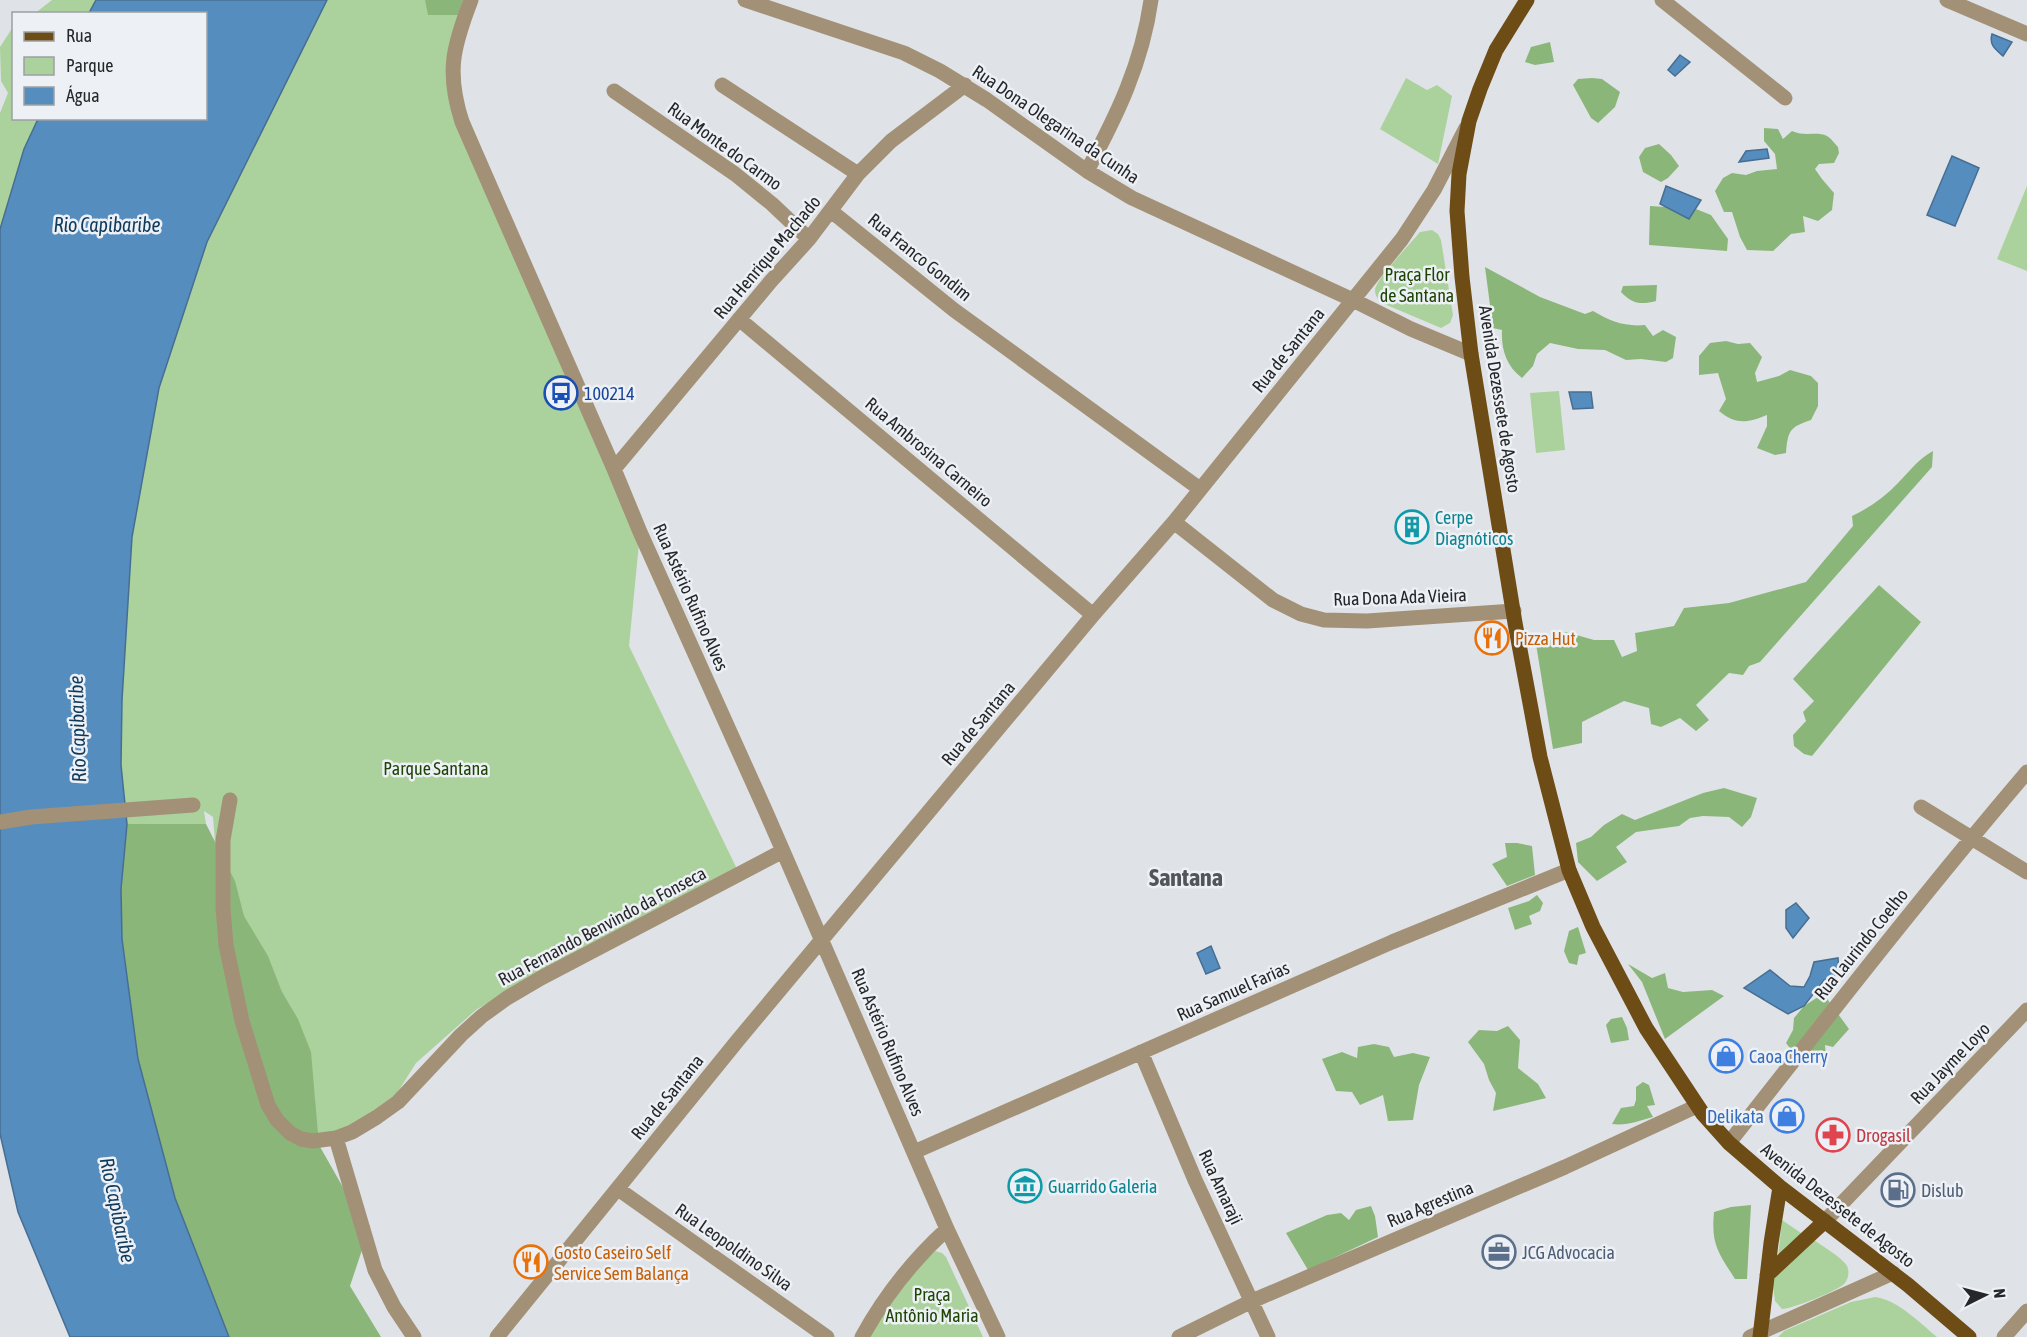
<svg xmlns="http://www.w3.org/2000/svg" width="2027" height="1337" font-family="'Asap Condensed',sans-serif">
<style>
.green{fill:#abd29c}
.forest{fill:#8bb67a}
.water{fill:#558dbf;stroke:#476e92;stroke-width:1.5}
.lines{fill:none;stroke-linecap:round;stroke-linejoin:round}
.minor{stroke:#a39177;stroke-width:15}
.major{stroke:#6d4c16;stroke-width:15}
.labels{text-anchor:middle;dominant-baseline:central;stroke-width:5;stroke-linejoin:round;paint-order:stroke}
.street-label{font-size:18px;fill:#262728;stroke:#edf0f5}
.park-label{font-size:18px;fill:#1c4504;stroke:#edf0f5}
.transit-label{font-size:18px;fill:#164399;stroke:#edf0f5;text-anchor:start}
.culture-label{font-size:18px;fill:#0d838f;stroke:#edf0f5;text-anchor:start}
.food-label{font-size:18px;fill:#c56008;stroke:#edf0f5;text-anchor:start}
.shop-label{font-size:18px;fill:#366cbe;stroke:#edf0f5;text-anchor:start}
.health-label{font-size:18px;fill:#be3a42;stroke:#edf0f5;text-anchor:start}
.service-label{font-size:18px;fill:#4e5e75;stroke:#edf0f5;text-anchor:start}
.water-label{font-size:20px;font-style:italic;fill:#0f3a5c;stroke:#edf0f5}
.district-label{font-size:24px;font-weight:bold;fill:#525559;stroke:#edf0f5}
</style>
<rect width="100%" height="100%" fill="#dfe3e7"/>
<path class="green" d="M52 0H96L89 13 34 14Z
M327 0H425L426 3 458 15 456 87 640 533 629 646 737 869 477 1009 416 1063 389 1106 337 1136H304L215 843 213 817 204 811 206 824H127L121 765 122 700 132 537 159 388 207 242Z
M13 27 14 118 38 119 24 149 0 229V113L8 93 1 81 0 47Z
M1406 78 1427 90 1437 85 1452 96 1438 164 1380 129Z
M2027 186V271L1997 259Z
M1432 230 1438 234 1441 240 1453 315 1450 323 1441 328 1382 303C1378 299 1375 296 1375 290 1376 279 1412 242 1420 232Z
M1559 391 1565 450 1536 453 1530 393Z
M1782 1220 1804 1235 1778 1257Z
M1814 1240C1822 1246 1843 1258 1847 1266 1850 1272 1848 1280 1844 1284 1837 1291 1792 1309 1782 1309L1775 1301 1772 1278Z
M935 1251 942 1253 946 1257 983 1337H868L922 1260Z
M1875 1297C1898 1300 1920 1323 1937 1337H1778L1784 1331 1851 1302Z"/>
<path class="forest" d="M425 0H463L458 15H428Z
M1550 42 1554 62 1535 65 1525 62 1531 47Z
M1592 78 1602 79 1620 92 1615 107 1598 123 1591 118 1573 85 1578 79Z
M1764 128 1778 129 1783 139 1792 131C1805 137 1817 131 1827 136 1831 138 1835 144 1838 147L1839 153 1834 163 1819 164 1815 169 1822 179 1834 193 1832 210 1818 221 1803 216 1805 232 1791 234 1773 251 1747 250 1740 237 1732 212H1724L1715 191 1723 178 1732 173 1746 175 1757 171 1777 169 1775 154 1764 141Z
M1659 144 1671 155 1679 166 1668 178 1661 182 1643 172 1639 157 1645 148Z
M1650 206 1666 207 1689 219 1696 209 1711 215 1728 239 1727 251 1649 245Z
M1485 267 1540 297 1585 314 1593 311C1610 321 1625 327 1645 325L1653 336 1663 330 1676 337 1673 358 1666 362 1641 359 1626 360 1605 350 1578 349 1550 343 1537 354 1533 366 1522 378C1506 366 1501 349 1502 330L1493 328Z
M1657 285 1656 301C1641 305 1632 304 1621 292L1623 286Z
M1726 341 1738 344 1750 343 1762 357 1755 373 1757 382 1779 376 1790 370 1811 376 1818 383V406L1811 420C1790 427 1788 430 1786 453L1775 455 1757 448 1767 426V415C1748 423 1736 425 1719 411L1726 399 1718 373 1699 375V356L1710 343Z
M1933 451 1932 467 1760 662 1749 666 1743 675 1729 673 1696 705 1709 720 1696 731 1680 718 1661 727 1651 724 1649 708 1624 701 1582 722V743L1553 749 1536 644 1548 641 1566 632 1594 640H1614L1622 657 1637 651 1635 633 1674 626 1684 608 1729 603 1806 582 1853 526 1852 516C1869 508 1885 497 1898 483 1910 471 1918 459 1933 451Z
M1879 585 1921 622 1812 756 1804 754 1794 746 1793 735 1806 721 1803 712 1814 701 1793 679Z
M1724 788 1757 798 1751 817 1742 827 1729 817 1703 816 1690 818 1679 826 1636 832 1616 847 1627 862 1597 881 1578 862 1576 843 1591 837 1604 825 1622 814 1635 820 1703 793Z
M127 824H206L235 881 244 916 268 956 282 992 298 1019 311 1052 319 1145 353 1205 370 1226 350 1286 381 1337H229L175 1198 138 1059 122 939 121 889Z
M1505 843H1517L1532 846 1535 875 1507 886 1492 864 1507 857Z
M1537 895 1543 903 1540 911 1529 916 1532 924 1515 930 1508 908 1529 901Z
M1578 927 1586 953 1579 955 1577 965 1569 963 1564 951 1569 931Z
M1628 964 1652 978 1665 973 1668 988 1683 992 1712 990 1724 996 1665 1039 1642 982Z
M1825 996 1849 1029 1833 1047 1825 1045 1826 1056 1814 1064 1808 1057 1800 1061 1786 1043 1793 1030 1794 1018 1804 1006 1818 997Z
M1622 1017 1627 1028 1629 1040 1611 1043 1606 1025 1611 1019Z
M1508 1026 1520 1040 1518 1068 1538 1084 1546 1098 1493 1111 1496 1093 1489 1080 1484 1064 1468 1042 1479 1030 1497 1031Z
M1374 1044 1389 1047 1394 1057 1413 1053 1430 1057 1419 1085 1413 1120 1388 1121 1383 1095 1360 1105 1352 1092 1336 1091 1322 1059 1342 1052 1357 1058 1358 1047Z
M1643 1082 1649 1085 1655 1105 1647 1106 1653 1117C1639 1121 1626 1126 1612 1124L1621 1108 1634 1106 1636 1100V1087Z
M1751 1205 1747 1279H1735C1718 1252 1711 1245 1714 1212L1731 1207Z
M1371 1206 1375 1216 1378 1237 1308 1270 1286 1233 1327 1215 1341 1213 1349 1220 1356 1210Z"/>
<path class="water" d="M96 0H327L207 242 159 388 132 537 122 700 121 765 127 824 121 889 122 939 138 1059 175 1198 229 1337H70L18 1212 0 1134V229L24 149 38 119 206 118V14L89 13Z
M1992 34 2012 42 2003 56C1995 49 1989 45 1992 34Z
M1680 55 1690 62 1675 76 1668 70Z
M1767 149 1769 158 1739 162 1746 151Z
M1952 156 1979 168 1955 226 1927 215Z
M1666 186 1701 200 1689 219 1660 204Z
M1569 392H1591L1593 408 1573 409Z
M1796 903 1809 918 1793 938 1786 928V910Z
M1211 946 1220 968 1206 974 1197 953Z
M1838 958 1839 974 1824 980 1804 1006 1788 1014 1744 988 1770 970 1790 986 1804 987 1810 976 1814 962Z"/>
<g class="lines">
<path class="minor" d="M471 0C453 47 446 72 462 122L614 469 640 532 766 812 947 1229 998 1337
M745 0 904 53 940 71 987 100 1087 171 1132 198 1353 300 1411 329 1471 354
M1662 0 1785 98
M1947 0 2027 34
M722 85 858 174
M614 91 735 174 772 204 809 239
M1087 171C1117 115 1142 64 1151 0
M831 211 954 310 1200 489
M739 319 1093 615
M614 469 771 281 809 239 858 174 891 141 965 85
M1174 522 1273 600 1301 614 1324 620 1367 621 1514 611
M230 800 223 840V908L226 945 242 1021 268 1105 277 1120 290 1133 301 1139 313 1141 336 1138 352 1132 377 1117 398 1102 461 1035 482 1016 507 998 541 978 783 851
M1921 807 2027 872
M0 822 31 817 193 805
M1141 1052 1195 1180 1268 1337
M336 1138 375 1270 394 1307 414 1337
M1729 1143C1827 1018 1924 893 2027 772
M914 1152 1392 942 1569 870
M618 1189 827 1337
M1825 1221 2027 1010
M497 1337 738 1040 1093 615 1174 522 1402 239 1434 190 1466 128
M862 1337C884 1297 913 1260 947 1229
M1179 1337 1252 1301 1565 1167 1697 1106
M1750 1337 1893 1273
M2004 1337 2027 1311"/>
<path class="major" d="M1527 0 1496 50 1480 89 1469 121 1459 174 1457 211 1462 277 1471 354 1515 623 1540 757 1569 870 1593 927 1646 1028 1703 1114 1729 1143 1780 1187 1908 1285 1969 1337
M1767 1275 1825 1221
M1760 1337 1771 1243 1780 1187"/>
</g>
<defs>
<symbol id="bus-ring" viewBox="-11 -11 22 22"><circle r="9.5" fill="#edf0f5" stroke="#1a4fb4" stroke-width="1.5"/><path d="M-5-6H5V4H4V6H2V4H-2V6H-4V4H-5ZM-3.5-4V0h7V-4ZM-3.5 1.2v1.5H-2V1.2ZM2 1.2v1.5H3.5V1.2Z" fill="#1a4fb4"/></symbol>
<symbol id="building-ring" viewBox="-11 -11 22 22"><circle r="9.5" fill="#edf0f5" stroke="#0f9aa8" stroke-width="1.5"/><path d="M-4-6H4V6H1V3H-1V6H-4ZM-2.5-4.3h1.7v1.8h-1.7ZM.8-4.3h1.7v1.8H.8ZM-2.5-1h1.7V.8h-1.7ZM.8-1h1.7V.8H.8Z" fill="#0f9aa8"/></symbol>
<symbol id="restaurant-ring" viewBox="-11 -11 22 22"><circle r="9.5" fill="#edf0f5" stroke="#e8710a" stroke-width="1.5"/><path d="M-5-6h1v4h1v-4h1v4h1v-4h1v5L-1.5 .5V6h-2V.5L-5-1ZM5-6V6H3V1.5H1.5Q1.5-4 5-6Z" fill="#e8710a"/></symbol>
<symbol id="shop-ring" viewBox="-11 -11 22 22"><circle r="9.5" fill="#edf0f5" stroke="#3f7fe0" stroke-width="1.5"/><path d="M-5-2.5h2.3a2.7 3.5 0 0 1 5.4 0H5L5.5 6h-11ZM-1.5-2.5h3a1.5 2.3 0 0 0-3 0Z" fill="#3f7fe0"/></symbol>
<symbol id="pharmacy-ring" viewBox="-11 -11 22 22"><circle r="9.5" fill="#edf0f5" stroke="#e0444e" stroke-width="1.5"/><path d="M-2-6h4v4h4v4h-4v4h-4v-4h-4v-4h4Z" fill="#e0444e"/></symbol>
<symbol id="museum-ring" viewBox="-11 -11 22 22"><circle r="9.5" fill="#edf0f5" stroke="#0f9aa8" stroke-width="1.5"/><path d="M0-6L6-3V-2H-6V-3ZM-5-1h2V3h-2ZM-1-1h2V3h-2ZM3-1h2V3H3ZM-6 4H6V6H-6Z" fill="#0f9aa8"/></symbol>
<symbol id="fuel-ring" viewBox="-11 -11 22 22"><circle r="9.5" fill="#edf0f5" stroke="#5c6f8a" stroke-width="1.5"/><path d="M-5.5-6h7V0h2V4h1.3V-2.5L3-4.5l.8-.8L6-3V5H2.5V1h-1V6h-7ZM-4.2-4.7v3.2H.2V-4.7Z" fill="#5c6f8a"/></symbol>
<symbol id="office-ring" viewBox="-11 -11 22 22"><circle r="9.5" fill="#edf0f5" stroke="#5c6f8a" stroke-width="1.5"/><path d="M-6-3h4V-5.5h4V-3h4V5H-6ZM-1-4.5V-3h2v-1.5ZM-6 0V1H6V0Z" fill="#5c6f8a"/></symbol>
</defs>
<g fill-rule="evenodd">
<use href="#bus-ring" x="542" y="374" width="38" height="38"/>
<use href="#building-ring" x="1393" y="508" width="38" height="38"/>
<use href="#restaurant-ring" x="1473" y="619" width="38" height="38"/>
<use href="#shop-ring" x="1707" y="1037" width="38" height="38"/>
<use href="#shop-ring" x="1768" y="1097" width="38" height="38"/>
<use href="#pharmacy-ring" x="1814" y="1116" width="38" height="38"/>
<use href="#museum-ring" x="1006" y="1167" width="38" height="38"/>
<use href="#fuel-ring" x="1879" y="1171" width="38" height="38"/>
<use href="#office-ring" x="1480" y="1233" width="38" height="38"/>
<use href="#restaurant-ring" x="512" y="1243" width="38" height="38"/>
</g>
<g class="labels">
<g class="street-label">
<text transform="translate(1056 124) rotate(34)">Rua Dona Olegarina da Cunha</text>
<text transform="translate(725 146) rotate(36)">Rua Monte do Carmo</text>
<text transform="translate(767 257) rotate(-50)">Rua Henrique Machado</text>
<text transform="translate(920 257) rotate(39)">Rua Franco Gondim</text>
<text transform="translate(1288 350) rotate(-51)">Rua de Santana</text>
<text transform="translate(1500 399) rotate(81)">Avenida Dezessete de Agosto</text>
<text transform="translate(929 452) rotate(40)">Rua Ambrosina Carneiro</text>
<text transform="translate(691 597) rotate(66)">Rua Astério Rufino Alves</text>
<text transform="translate(1400 597) rotate(-2)">Rua Dona Ada Vieira</text>
<text transform="translate(978 723) rotate(-50)">Rua de Santana</text>
<text transform="translate(602 926) rotate(-28)">Rua Fernando Benvindo da Fonseca</text>
<text transform="translate(1861 944) rotate(-51)">Rua Laurindo Coelho</text>
<text transform="translate(1233 991) rotate(-24)">Rua Samuel Farias</text>
<text transform="translate(888 1042) rotate(67)">Rua Astério Rufino Alves</text>
<text transform="translate(1950 1063) rotate(-46)">Rua Jayme Loyo</text>
<text transform="translate(667 1097) rotate(-51)">Rua de Santana</text>
<text transform="translate(1221 1187) rotate(65)">Rua Amaraji</text>
<text transform="translate(1430 1204) rotate(-23)">Rua Agrestina</text>
<text transform="translate(1838 1205) rotate(38)">Avenida Dezessete de Agosto</text>
<text transform="translate(734 1247) rotate(35)">Rua Leopoldino Silva</text>
</g>
<g class="park-label">
<text x="1417" y="274">Praça Flor<tspan x="1417" dy="21">de Santana</tspan></text>
<text x="436" y="768">Parque Santana</text>
<text x="932" y="1294">Praça<tspan x="932" dy="21">Antônio Maria</tspan></text>
</g>
<g class="transit-label">
<text x="584" y="393">100214</text>
</g>
<g class="culture-label">
<text x="1435" y="517">Cerpe<tspan x="1435" dy="21">Diagnóticos</tspan></text>
<text x="1048" y="1186">Guarrido Galeria</text>
</g>
<g class="food-label">
<text x="1515" y="638">Pizza Hut</text>
<text x="554" y="1252">Gosto Caseiro Self<tspan x="554" dy="21">Service Sem Balança</tspan></text>
</g>
<g class="shop-label">
<text x="1749" y="1056">Caoa Cherry</text>
<text x="1764" y="1116" text-anchor="end">Delikata</text>
</g>
<g class="health-label">
<text x="1856" y="1135">Drogasil</text>
</g>
<g class="service-label">
<text x="1921" y="1190">Dislub</text>
<text x="1522" y="1252">JCG Advocacia</text>
</g>
<g class="water-label">
<text x="107" y="224">Rio Capibaribe</text>
<text transform="translate(77 729) rotate(-92)">Rio Capibaribe</text>
<text transform="translate(118 1210) rotate(78)">Rio Capibaribe</text>
</g>
<g class="district-label">
<text x="1186" y="877">Santana</text>
</g>
</g>
<rect x="12" y="12" width="195" height="108" fill="#edf0f5" stroke="#9da0a3" stroke-width="1.5"/>
<rect x="24" y="32" width="30" height="9" fill="#6d4c16" stroke="#9da0a3" stroke-width="1.5"/>
<text x="66" y="42" font-size="18" fill="#262728">Rua</text>
<rect x="24" y="57" width="30" height="18" fill="#abd29c" stroke="#9da0a3" stroke-width="1.5"/>
<text x="66" y="72" font-size="18" fill="#262728">Parque</text>
<rect x="24" y="87" width="30" height="18" fill="#558dbf" stroke="#9da0a3" stroke-width="1.5"/>
<text x="66" y="102" font-size="18" fill="#262728">Água</text>
<g transform="translate(1985 1295) rotate(84)" stroke="#edf0f5" stroke-width="4.5" paint-order="stroke">
<path d="M0-4.5L10 22L0 15L-10 22Z" fill="#262728"/>
<text y="-9" font-size="16" font-weight="bold" text-anchor="middle" fill="#262728">N</text>
</g>
</svg>
